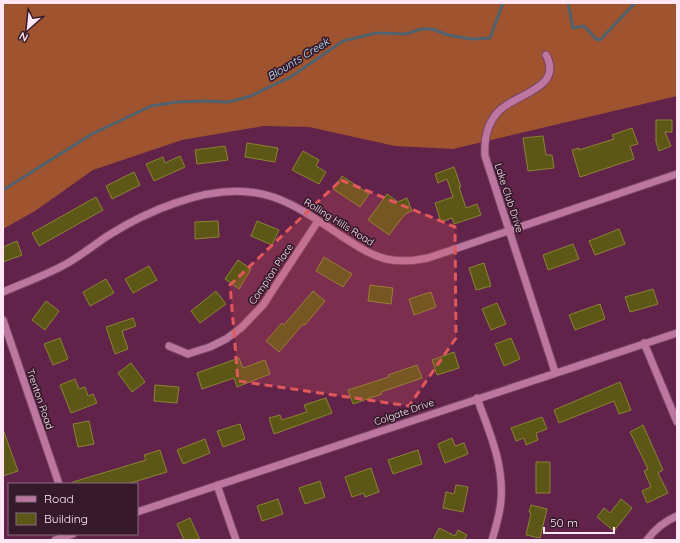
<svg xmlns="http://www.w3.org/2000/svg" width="680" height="543" font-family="Quicksand,sans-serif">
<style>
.forest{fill:#a0532f}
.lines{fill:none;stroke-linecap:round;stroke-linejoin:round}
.stream{stroke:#50626e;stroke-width:3}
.building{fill:#5c5717;stroke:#8a8432}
.minor-casing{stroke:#784467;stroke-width:9}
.minor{stroke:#bd769f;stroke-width:7}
.marked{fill:#e0585b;fill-opacity:0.2;stroke:#e0585b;stroke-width:3;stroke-dasharray:8 5;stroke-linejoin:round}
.labels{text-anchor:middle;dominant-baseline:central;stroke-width:3.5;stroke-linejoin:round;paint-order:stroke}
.street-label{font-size:10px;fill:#ffe7f3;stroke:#361a2b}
.water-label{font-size:11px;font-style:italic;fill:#b9eafe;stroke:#361a2b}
</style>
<rect width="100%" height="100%" fill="#62234a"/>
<path class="forest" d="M3 3H677V96L453 149 395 146 309 127 264 126 182 140 93 170 35 211 3 229Z"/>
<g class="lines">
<path class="stream" d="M568 3 573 28 584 26 596 39 600 40 635 3
M3 190 92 134 151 106 177 102 203 101 228 102 251 96 271 86 289 78 343 41 376 33 406 34 421 29H432L448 35 471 39 490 38 503 3"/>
</g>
<path class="building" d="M656 120H672V132H665L671 146 659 151 656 142Z
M632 128 638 144 630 146 634 159 580 177 572 150 579 148V150L614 139 612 135Z
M543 136 546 155H552L554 168 528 171 523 138Z
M247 143 278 148 275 162 245 157Z
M225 146 228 160 197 164 195 150Z
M303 151 319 160 316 166 326 172 319 184 292 170Z
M180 156 185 167 154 181 146 164 163 157 165 163Z
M454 167 461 187H459L466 208 477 204 481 215 454 224 452 218 441 222 435 203 453 197 447 179 438 183 435 174Z
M134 172 140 185 112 199 106 186Z
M342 176 369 194 360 207 333 189Z
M387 194 398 202 407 198 412 211 405 214 389 235 368 220Z
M96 197 103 210 39 246 32 233Z
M218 221 219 237 195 239V222Z
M257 221 279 230 272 245 251 236Z
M619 229 625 244 595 255 589 241Z
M17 241 22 255 3 262V247Z
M573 244 579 259 548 270 543 255Z
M324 257 352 274 343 287 316 271Z
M238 260 251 269 239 289 225 279Z
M484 263 491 286 476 290 469 268Z
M149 266 157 280 133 293 125 279Z
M106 279 114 293 90 306 83 292Z
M370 285 393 288 391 304 368 301Z
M653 289 658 304 630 312 625 297Z
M216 291 226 304 200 323 191 311Z
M313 291 325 301 305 325 303 324 279 352 266 341 282 323 284 325Z
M431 292 436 307 414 315 409 299Z
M46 301 59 311 45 330 32 320Z
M497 303 506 324 491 330 482 309Z
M600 304 605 319 575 330 569 315Z
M133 318 136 326 122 331 128 349 115 354 106 327Z
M60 338 68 359 53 365 44 344Z
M511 338 520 359 504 366 495 344Z
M454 352 459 368 437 375 432 360Z
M239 358 243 368 265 360 270 374 237 387 234 378 202 389 197 373Z
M131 363 145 382 132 392 118 373Z
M417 365 422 378 381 392 382 394 353 404 348 390 389 377 388 375Z
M75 379 79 389 85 387 88 396 93 394 97 403 71 413 60 385Z
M620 382 631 410 619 414 614 401 559 423 554 410Z
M155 385 179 387 177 403 154 401Z
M326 398 332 413 274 434 269 418 280 415 282 420 307 412 304 405Z
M542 417 547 429 536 433 538 440 526 445 524 438 516 441 511 428Z
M89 421 94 444 78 447 73 424Z
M240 424 245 439 223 447 217 431Z
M643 425 663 470 658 473 668 493 647 503 642 491 651 487 644 471 648 469 630 432Z
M3 432H4L18 471 3 476Z
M452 438 455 446 464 443 468 454 445 463 438 444Z
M205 439 210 453 183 464 177 450Z
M160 450 167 472 127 484H73V482L146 460 144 455Z
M418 450 422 464 393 474 388 460Z
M536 462H550V493H536Z
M371 468 379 492 365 497 364 493 352 497 345 477Z
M320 481 325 497 305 504 299 488Z
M456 485 468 487 463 512 443 508 446 492 454 494Z
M278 499 283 514 262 521 257 506Z
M621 499 632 508 614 531 597 517 604 508 610 513Z
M531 505 547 509 540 538 526 535 531 513 529 512Z
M190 518 200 540H184L177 524Z
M439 528 455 536 458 530 467 535 464 540H433Z"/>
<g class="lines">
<defs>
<path id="minor" d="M546 55C564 88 515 94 499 111 487 123 484 139 485 156L555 372
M3 292C24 283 46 275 66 264 82 255 95 244 109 235 147 211 204 187 249 192 285 195 314 218 343 237 357 246 370 255 386 259 400 262 414 261 428 258L677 174
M3 320 59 484
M644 343 677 422
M169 346 188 354 194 352 210 347 226 339 241 328 263 305 318 221
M477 398C489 431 504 464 501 500 500 514 496 527 492 540
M217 485 236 540
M137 512 677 333
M55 540 73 534
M647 540C655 529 665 521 677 516"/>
</defs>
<use href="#minor" class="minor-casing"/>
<use href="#minor" class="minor"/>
</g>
<path class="marked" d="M341 180 455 227 456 338 409 406 238 381 230 285Z"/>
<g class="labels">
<g class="street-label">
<text transform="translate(509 198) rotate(72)">Lake Club Drive</text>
<text transform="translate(339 222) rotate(32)">Rolling Hills Road</text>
<text transform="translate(271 274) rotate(-56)">Compton Place</text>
<text transform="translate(40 399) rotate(71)">Trenton Road</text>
<text transform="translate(404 412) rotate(-19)">Colgate Drive</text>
</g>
<g class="water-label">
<text transform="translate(298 59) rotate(-32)">Blounts Creek</text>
</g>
</g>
<rect width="680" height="543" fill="none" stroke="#ffe7f3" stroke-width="8"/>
<rect x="8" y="483" width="130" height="52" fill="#361a2b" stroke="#866c7b"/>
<rect x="16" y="496" width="20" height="6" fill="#bd769f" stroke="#866c7b"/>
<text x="44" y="503" font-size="12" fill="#ffe7f3">Road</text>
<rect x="16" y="513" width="20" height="12" fill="#5c5717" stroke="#866c7b"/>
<text x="44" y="523" font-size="12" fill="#ffe7f3">Building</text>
<g transform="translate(28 28) rotate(207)" stroke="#361a2b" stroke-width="3" paint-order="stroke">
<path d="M0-3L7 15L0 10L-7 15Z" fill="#ffe7f3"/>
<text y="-6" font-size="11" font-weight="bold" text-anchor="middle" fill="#ffe7f3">N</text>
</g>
<path d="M544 527v6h70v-6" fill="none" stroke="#ffe7f3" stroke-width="2"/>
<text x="550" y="527" font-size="12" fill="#ffe7f3" stroke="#361a2b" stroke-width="3" paint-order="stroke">50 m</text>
</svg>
